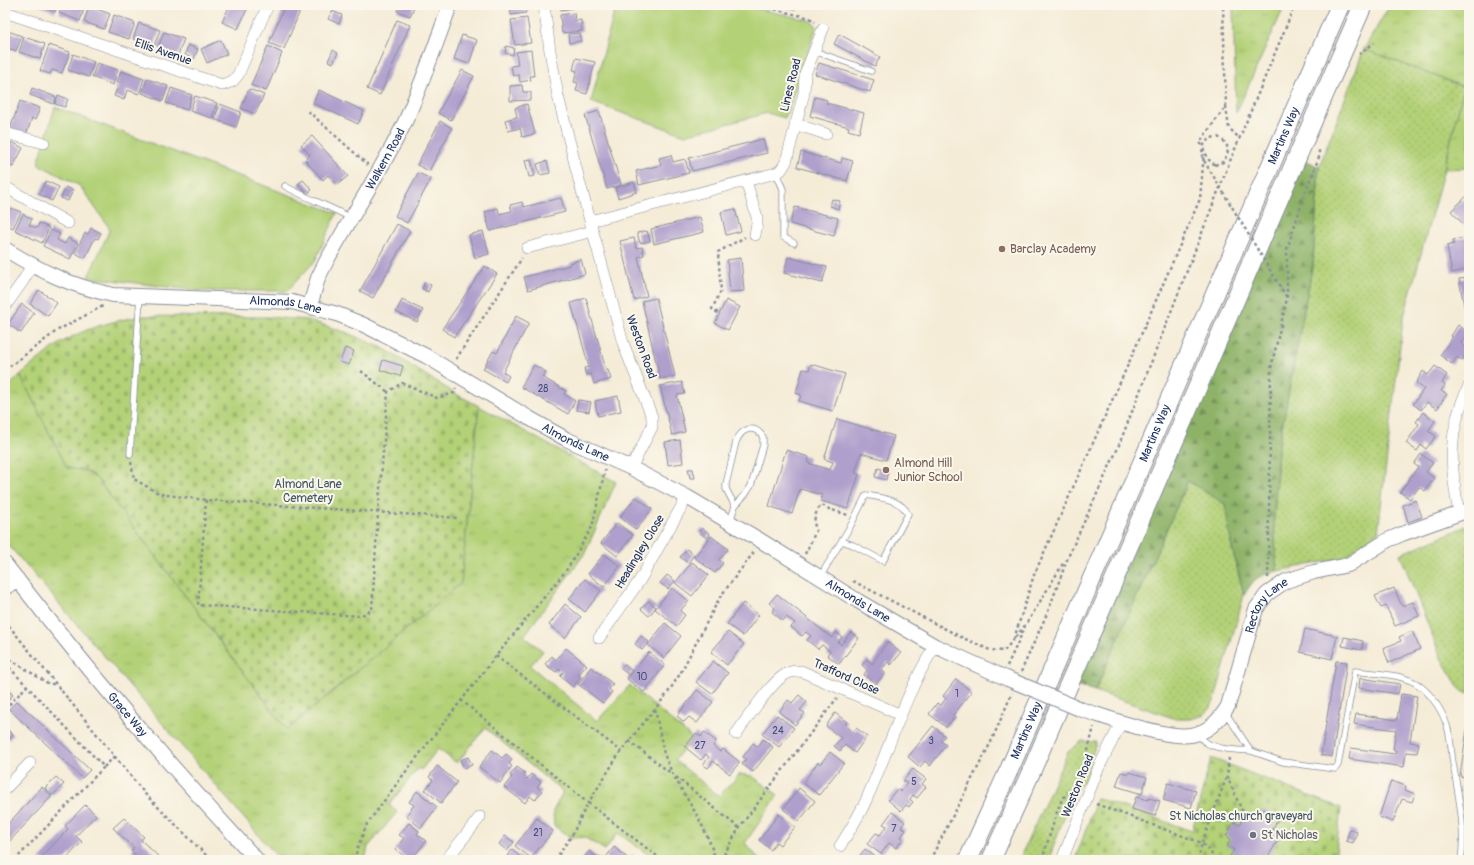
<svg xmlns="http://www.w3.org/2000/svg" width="1474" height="865" font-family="Pangolin,sans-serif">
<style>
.grass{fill:url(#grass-dots);stroke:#67806a}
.forest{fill:url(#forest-firs);stroke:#547163}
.cemetery{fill:url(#cemetery-stones);stroke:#67806a}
.park{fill:url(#park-tufts);stroke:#67806a}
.garden{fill:#b3d177;stroke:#67806a}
.building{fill:#ae9fcc}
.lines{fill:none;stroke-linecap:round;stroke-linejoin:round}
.service-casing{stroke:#888e9a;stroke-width:7}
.minor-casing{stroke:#888e9a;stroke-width:12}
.tertiary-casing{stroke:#888e9a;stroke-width:16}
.primary-casing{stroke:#888e9a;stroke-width:20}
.path{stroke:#888e9a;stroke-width:2.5;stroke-dasharray:3 3;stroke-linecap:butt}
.service{stroke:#fff;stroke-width:5.5}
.minor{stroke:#fff;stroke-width:11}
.tertiary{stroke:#fff;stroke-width:14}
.primary{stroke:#fff;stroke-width:18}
.tertiary-bridge-casing{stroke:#888e9a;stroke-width:16;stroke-linecap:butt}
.path-bridge{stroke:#888e9a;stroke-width:2.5;stroke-dasharray:3 3;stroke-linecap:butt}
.tertiary-bridge{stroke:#fff;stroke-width:14}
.education-dot{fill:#8d6e63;stroke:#fbf7ec;stroke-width:1.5}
.worship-dot{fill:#6b7280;stroke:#fbf7ec;stroke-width:1.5}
.labels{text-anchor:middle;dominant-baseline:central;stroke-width:4;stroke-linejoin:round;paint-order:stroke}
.number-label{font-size:10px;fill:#404b7a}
.street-label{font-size:12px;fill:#1b2f5e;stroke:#fbf7ec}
.education-label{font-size:12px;fill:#785e54;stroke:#fbf7ec;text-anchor:start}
.park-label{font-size:12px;fill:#415864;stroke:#fbf7ec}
.worship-label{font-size:12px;fill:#5b616d;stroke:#fbf7ec;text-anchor:start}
</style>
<defs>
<pattern id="grass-dots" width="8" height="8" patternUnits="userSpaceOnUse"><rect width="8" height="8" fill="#b3d177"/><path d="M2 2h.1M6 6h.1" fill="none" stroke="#99b469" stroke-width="1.8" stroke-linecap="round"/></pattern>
<pattern id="forest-firs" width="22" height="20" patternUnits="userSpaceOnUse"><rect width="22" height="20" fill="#8eb368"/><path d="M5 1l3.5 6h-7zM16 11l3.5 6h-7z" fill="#739259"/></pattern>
<pattern id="cemetery-stones" width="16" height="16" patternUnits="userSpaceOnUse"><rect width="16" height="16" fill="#b3d177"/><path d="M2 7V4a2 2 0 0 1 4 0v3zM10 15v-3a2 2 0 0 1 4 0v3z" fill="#99b469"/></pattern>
<pattern id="park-tufts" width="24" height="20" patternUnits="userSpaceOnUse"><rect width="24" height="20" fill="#b3d177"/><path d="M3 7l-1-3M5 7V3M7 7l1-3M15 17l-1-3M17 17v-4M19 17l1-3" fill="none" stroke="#99b469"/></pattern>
</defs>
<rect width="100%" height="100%" fill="#fbf7ec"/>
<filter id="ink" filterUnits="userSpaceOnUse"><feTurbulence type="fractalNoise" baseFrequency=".025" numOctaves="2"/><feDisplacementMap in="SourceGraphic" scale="8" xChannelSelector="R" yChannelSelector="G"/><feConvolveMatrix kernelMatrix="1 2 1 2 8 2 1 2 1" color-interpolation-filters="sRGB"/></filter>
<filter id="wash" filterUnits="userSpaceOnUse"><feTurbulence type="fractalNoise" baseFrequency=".012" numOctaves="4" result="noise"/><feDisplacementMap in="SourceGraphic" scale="16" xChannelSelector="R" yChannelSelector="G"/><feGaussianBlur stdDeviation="0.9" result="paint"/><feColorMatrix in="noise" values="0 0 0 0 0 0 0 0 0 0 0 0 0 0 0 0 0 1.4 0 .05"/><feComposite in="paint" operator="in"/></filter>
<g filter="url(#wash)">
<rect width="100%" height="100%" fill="#f5ecd7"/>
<path class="grass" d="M1364 49 1464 87 1444 169 1403 320 1378 532 1343 558 1277 571 1274 520 1278 449 1313 263 1319 167Z
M1188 481 1225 504 1232 548 1244 595 1215 699 1210 709 1204 715 1191 719H1176L1095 691Z
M1469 525V694L1461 691 1442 660 1400 554Z
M1082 741 1096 742 1085 780 1073 794 1054 844 1049 860H1019L1068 752Z
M1462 780 1469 781V860H1467V830Z"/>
<path class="forest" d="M1302 158 1319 167 1313 263 1278 449 1274 520 1277 571C1257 576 1255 578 1244 595L1232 548 1225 504 1188 481 1095 691 1075 685Z"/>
<path class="cemetery" d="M142 316 267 317 308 320 345 332 383 348 454 393 479 406 461 583 287 730 97 479 86 471 67 469 20 375C33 364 47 352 61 343 86 327 114 321 142 316Z
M1211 758 1341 808 1335 860H1075L1097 798 1192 831Z"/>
<path class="park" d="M1233 5H1285L1236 113Z
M1390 5H1469V168L1444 169 1464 87 1364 49Z
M20 375 67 468 86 471 97 479 287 730 461 583 479 406 616 482 585 553 524 636 543 651 530 666 597 721 630 685 692 738 675 760 719 796 740 774 752 776 778 795 745 843 760 860H656L618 833 605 850 584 837 571 838 554 826 553 811 563 792 485 728 457 763 438 749 421 770 418 768 389 805 397 812 368 847 365 860H280L5 541V390Z"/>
<path class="garden" d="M616 5H754V8L809 20 817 26 785 118 767 113 685 135 591 102Z
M55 107 337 213 315 261 287 291H200L88 277 110 229 80 186 38 164Z"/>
<g id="blocks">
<path class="building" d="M38 5H58L55 12Z
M62 5 85 6 80 21 59 13Z
M230 5H249L238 29 222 22Z
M285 5 300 11 284 49 269 43Z
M399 5H415L410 16 397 11Z
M510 5H525L526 13 511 15Z
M560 5H573V8L561 10Z
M780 5H797L795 10Z
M89 6 110 14 104 29 84 22Z
M332 11 342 15 339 24 328 19Z
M574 13 575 21 581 20 582 31 562 33 560 15Z
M114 15 135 23 129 39 108 32Z
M527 18 531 43 515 45 511 20Z
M397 20 410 25 380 95 367 89Z
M139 23 160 30 154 46 133 39Z
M5 30 22 36 16 51 5 47Z
M164 32 184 39 178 55 158 48Z
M580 33 581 41 569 43 568 34Z
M839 34 880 57 875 66 834 44Z
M462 35 477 40 469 64 454 59Z
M24 37 45 44 40 59 19 52Z
M221 40 227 54 207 63 201 49Z
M49 45 70 52 62 73 52 70 50 74 40 71Z
M188 45 198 49 194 59 185 55Z
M268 46 282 53 266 91 251 85Z
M506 46 514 48 513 55 505 53Z
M333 50 338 53 333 63 328 61Z
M531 50 534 76H530L531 80 520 82 519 75 513 76 511 66 518 65 516 52Z
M73 54 94 62 89 77 68 70Z
M576 58 595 62 587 94 576 91 578 83 574 82 577 71 573 70Z
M97 63 118 70 113 85 92 77Z
M819 63 874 80 870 92 815 74Z
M462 70 474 76 451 120 438 113Z
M121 71 144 79 139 94 127 90 124 100 114 96 118 87 116 86Z
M147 79 168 86 163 101 142 93Z
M522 85 523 92H531V100L510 101V86Z
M32 88 56 97 54 104 30 95Z
M171 88 192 95 187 110 166 103Z
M249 89 264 95 255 114 241 108Z
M319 90 364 111 358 124 313 103Z
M58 95 68 99 65 107 55 104Z
M195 96 217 103 212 118 190 111Z
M815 97 827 100 826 103 864 113 859 133 848 130 849 127 810 116Z
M20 101 40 108 35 120 32 118 26 135 10 129Z
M220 104 241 112 236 127 214 119Z
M527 104 535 134 522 137 520 128 508 131 505 120 517 117 515 108Z
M599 111 621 185 607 189 585 115Z
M440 121 452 128 429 171 417 165Z
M312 136 348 176 337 185 328 175 323 180 305 160 310 155 301 145Z
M763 139 767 153 692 171 689 158Z
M12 142 23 148 13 167 5 163V156Z
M801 152 841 163 842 158 853 161 847 181 797 167Z
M671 155 673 162 685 159 689 173 639 185 636 171 661 165 659 158Z
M531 159 535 176 529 177 525 160Z
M547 161 550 173 540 175 537 164Z
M418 173 431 179 407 223 395 216Z
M303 180 312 190 307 194 298 184Z
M46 181 59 187 52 201 39 194Z
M634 182 637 192 618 198 615 188Z
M66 187 73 190 68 201 61 198Z
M1469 194V222L1465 226 1451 211Z
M561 198 565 212 490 231 485 212 498 208 499 214 512 211 510 205 522 202 524 207Z
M832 199 840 201 838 209 830 206Z
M795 207 838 218 834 236 790 224Z
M11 208 21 212 13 228 5 224V212L8 214Z
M735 209 741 231 726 235 721 212Z
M23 214 32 219 29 225 37 228 39 223 49 228 42 243 15 230Z
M700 217 704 232 654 244 651 229Z
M397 224 410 231 373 298 360 291Z
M91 228 101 233 98 239 95 238 85 258 75 253 85 233 88 234Z
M51 230 60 234 57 240 65 244 68 238 78 243 70 259 43 246Z
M483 231 489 254 475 258 469 235Z
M647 231 650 241 640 243 637 233Z
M1469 237V253L1466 254 1469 269 1452 273 1447 246 1454 244 1453 240Z
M634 238 636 248 642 247 644 255 638 257 647 296 634 300 620 241Z
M788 257 827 267 822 283 784 273Z
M741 258 744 291 730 292 727 260Z
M581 259 585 274 528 290 524 277 570 265V263Z
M485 266 497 274 454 337 442 329Z
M1469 273V306H1464L1459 279 1468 278 1467 274Z
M425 282 431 285 428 292 422 289Z
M39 290 57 303 48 316 30 304Z
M586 298 606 370H608L611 379 594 384 591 374 586 375 584 368 589 367 571 303Z
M656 298 675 376 660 379 642 301Z
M402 300 423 310 417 322 396 312Z
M726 300 740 307 728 330 715 323Z
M22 304 34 313 21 333 8 324Z
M516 316 529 323 503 372 509 376 506 382 483 369 493 351 497 353Z
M1458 325 1469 333 1461 343 1469 349V351L1462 360 1457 357 1452 364 1440 355 1453 337 1451 336Z
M345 348 354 351 349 365 340 362Z
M383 360 403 366 400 376 380 370Z
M811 364 845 374 833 411 799 401 801 395 796 393 803 369 809 370Z
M534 365 546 372 542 377 566 391 564 394 575 401 568 414 521 387Z
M1435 366 1447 375 1442 383 1445 385 1441 391 1447 394 1437 409 1427 402 1421 410 1413 404 1424 389 1416 383 1423 371 1428 375Z
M682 382 685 394 677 395 685 432 672 435 660 386Z
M618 396 621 411 598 416 595 401Z
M578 400 591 402 589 412 576 410Z
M1423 412 1435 421 1428 431 1436 436 1426 449 1421 445 1417 451 1406 443 1419 424 1416 422Z
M837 419 894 436 886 460 861 453 855 473 859 474 848 509 821 501 822 495 800 489 792 514 769 506 786 450 809 457 808 463 830 470 833 462 824 459Z
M680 440 683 463 668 465 665 442Z
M1421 454 1433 463 1426 472 1434 478 1425 491 1419 487 1410 499 1400 492 1418 467 1414 464Z
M878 468 888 471 886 480 875 477Z
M688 469H693L695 478H690Z
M636 497 652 509 636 530 620 517Z
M1416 500 1422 517 1408 522 1403 505Z
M617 523 633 535 617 556 601 543Z
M702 528 710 534 707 538 699 532Z
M711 536 728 549 719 560 723 563 715 573 694 557Z
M687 549 694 555 688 563 680 557Z
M604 554 620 566 604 587 588 574Z
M692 562 709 575 692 596 675 583Z
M667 575 675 581 668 589 660 583Z
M585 579 601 591 585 612 569 599Z
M672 588 689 601 680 611 685 615 677 626 655 609Z
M1394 588 1402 606 1413 602 1419 616 1395 626 1386 606 1381 608 1375 596Z
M777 594 832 638 836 632 842 637 838 642 841 645 851 632 859 638 839 664 827 655 830 651 822 645 818 649 807 640 811 636 806 632 802 636 791 627 795 623 791 620 786 617 783 621 772 612 775 608 769 603Z
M648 601 656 607 649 616 641 609Z
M743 603 759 615 743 636 727 624Z
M565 604 581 617 565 638 549 625Z
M665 623 681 636 664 658 648 645Z
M1305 629 1337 636 1332 659 1300 652Z
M1412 631 1420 649 1389 663 1383 648 1401 641 1399 637Z
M728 632 744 644 727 665 711 652Z
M641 636 649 642 642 650 635 644Z
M1344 637 1363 641 1362 650 1342 646Z
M887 642 901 653 891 665 888 662 881 670 885 673 876 684 864 675 867 670 862 665 867 659 872 664Z
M566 648 587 665 578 675 581 677 573 687 560 676 563 673 559 669 556 672 545 664 552 656 556 660Z
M649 652 665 665 644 692 627 679Z
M713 661 728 673 712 694 696 682Z
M1336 661 1347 662 1332 757 1321 755Z
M624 664 632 671 629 675 621 669Z
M591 667 613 684 609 689 612 692 603 703 578 684Z
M1360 678 1400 684 1398 694 1359 688Z
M956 679 972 692 953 715 955 717 946 727 929 714 937 703 941 706 943 702 946 699 943 696Z
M5 687 13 695 5 703Z
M697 690 713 702 697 723 689 717 684 722 677 716Z
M1401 694 1417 696 1410 742 1419 743 1417 753 1406 752 1404 767 1349 759 1351 748 1395 754 1396 750H1393L1396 730 1354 724 1356 714 1397 720Z
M799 695 807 702 800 710 805 713 795 725 779 712 788 700 792 703Z
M17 701 90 770 82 778 9 709Z
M835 713 847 722 845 725 853 732 856 728 867 736 855 753 845 745 840 751 834 746 841 738 826 726Z
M777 715 794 728 779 747 762 734Z
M1468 722H1469V778L1460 776Z
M933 726 945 736 941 741 946 745 930 766 925 761 920 767 908 757Z
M5 727 13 735 5 744Z
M704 732 716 741 713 746 720 752 723 749 740 762 730 774 713 761 708 768 703 765 709 757 706 754 701 760 685 747 696 733 701 737Z
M763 739 773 747 753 772 742 764 746 759 743 757 753 743 758 747Z
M492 750 502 758 506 754 512 759 509 764 512 766 500 783 479 767Z
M830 752 844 763 819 795 803 783 818 762 820 764Z
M468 757 472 765 464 768 460 760Z
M437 766 457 782 441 803 425 790 433 780 429 777Z
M517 767 525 773 523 775 527 779 531 774 541 782 537 787 542 791 535 800 530 796 525 803 504 787 512 777 510 775Z
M913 769 926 779 922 784 926 787 917 798 913 795 910 799 913 802 909 807 906 805 901 811 888 800 897 789 901 792 907 783 903 781Z
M1121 772 1129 774V772L1147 777 1142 794 1116 786Z
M56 777 64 784 53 795 45 788Z
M1391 781 1406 786 1405 790 1415 794 1412 802 1402 799 1393 822 1379 817Z
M1168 783 1196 791 1191 808 1163 800Z
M42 787 52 796 5 846V827Z
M799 788 815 801 799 821 783 809Z
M417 791 437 807 421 828 406 816 414 805 409 802Z
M1136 797 1148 800 1149 798 1160 801 1155 816 1132 809Z
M85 805 96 815 76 836 82 842 65 860 59 859 58 860H39L68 829 65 826Z
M1264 809 1279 818 1272 829 1281 835 1266 860H1238L1230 856 1234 850 1227 846 1231 839 1226 836 1234 822 1239 825 1246 813 1258 820Z
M892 812 905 822 901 827 906 830 901 837 903 839 896 848 889 843 881 854 867 844 876 833 880 835 883 831 887 826 883 824Z
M779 814 795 827 780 845 776 842 771 850 759 840Z
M124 818 144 837 141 840 162 860H141L131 851 134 848 113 828Z
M537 818 553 831 531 858 515 846Z
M409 823 419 831 417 834 426 841 411 860H409L395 849 404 838 399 835Z
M1350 829 1357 832 1353 843 1346 841Z
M505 836 514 842 507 851 499 844Z
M614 847 630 860 632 857 636 860H610L606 857Z
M865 849 877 858 875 860H856Z
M512 850 524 860H504Z
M589 851 601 860H582Z"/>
</g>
</g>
<g filter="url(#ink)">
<use href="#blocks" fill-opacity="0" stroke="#888e9a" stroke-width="1"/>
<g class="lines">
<defs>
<path id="service" d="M814 51 871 71
M776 173 783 189V237L794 243
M285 186C306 198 329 206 351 218
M130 454 140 296
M730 522 735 506 745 495 751 486 763 445V437C754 423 741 429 736 442L726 484V489L735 506
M820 577 851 525 866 495C880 498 901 499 908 514L883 561 853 545 842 541
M1225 712 1251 751 1283 762 1335 769 1338 765 1355 671C1375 674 1403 673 1420 686 1432 695 1443 712 1447 726 1451 737 1451 751 1453 763 1458 794 1466 828 1461 860
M1198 734C1200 736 1202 739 1204 741 1215 750 1238 750 1251 751"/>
<path id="minor" d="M544 5 550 51 558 96 579 180 623 343 652 417V427L631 468
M5 12 222 85 233 81 238 75 268 5
M795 124 826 134
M5 133 44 143
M746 181 757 217V223L755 235
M5 188 9 189 68 223
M590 221 776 173 781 170 786 162 804 93 805 74 823 29
M527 248 593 231
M5 304 6 305 23 281 32 265
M1459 513C1450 467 1447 430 1469 386
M599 638 640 580 687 497
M736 734C747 719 771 682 786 674 791 671 795 671 801 671L901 715
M5 789 30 763
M840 846C850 830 860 815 867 798 890 747 905 693 935 646
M446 860 480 817
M1062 860 1099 767 1121 723"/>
<g id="tertiary">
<path id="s1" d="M5 249C42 272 69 285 113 295L292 302 337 314 364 325 426 356 529 418 566 439 631 468 687 497 758 539 858 601 935 646 1008 679"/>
<path id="s2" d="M310 306 318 278 327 260C353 214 382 169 405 122 422 84 436 44 450 5"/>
<path id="s3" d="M5 564C84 666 169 765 257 860"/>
<path d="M5 588 17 579"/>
<path id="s4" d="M1080 709C1102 716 1123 724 1145 729 1182 738 1206 743 1228 706L1256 609 1267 594 1286 581 1314 572 1348 565 1388 540 1402 534 1469 510"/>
</g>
<g id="primary">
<path id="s5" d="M968 860 1013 761 1340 5"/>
<path d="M991 860 1031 772 1363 5"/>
</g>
</defs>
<use href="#service" class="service-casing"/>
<use href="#minor" class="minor-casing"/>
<use href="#tertiary" class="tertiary-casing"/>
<use href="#primary" class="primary-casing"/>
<path class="path" d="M765 5V7L810 18 815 22
M1359 54 1374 43
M1226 107 1229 128 1240 139
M308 111 367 164 366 165
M1215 165 1209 160 1200 142 1226 106 1223 5
M718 313 712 309 721 291 718 252 745 237
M456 359 522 258
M5 370 58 330 103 306
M361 371 388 392
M131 462 134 479 160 494 206 500 458 518
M206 500 198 605 360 616 372 610 378 513 388 392 402 383 437 398 454 393 456 388
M805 554 816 531C813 522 814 512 822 505L829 509 848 515
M1268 578 1271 368 1287 298V249L1308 185 1319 157V148
M853 581 961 637 990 650 1004 651 1027 623 1064 562
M5 621 146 795 211 860
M1014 639 1034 575 1131 358 1200 199 1204 154
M5 656 49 684H56
M496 656 621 751
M5 663 104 767 15 860
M1007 666 1025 627
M1021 672 1049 609 1068 557 1117 450 1230 161 1295 5
M461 700 588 803 621 751 667 694 680 674 720 597 754 552
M5 709 27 686
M655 709 664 754 673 775 698 817 709 840 716 860
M629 741 672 774
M1229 758 1227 776 1242 811
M104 767 115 756
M676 777 739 828
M1096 804 1202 843 1217 860
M355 860 357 849 367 824 404 774 496 656 568 568 592 527 605 470
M555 860 572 835 588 803 662 860
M721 860 739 828 837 698
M930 860 991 742 1012 693
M1042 860 1057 812 1062 799 1078 782 1085 762 1094 727
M1198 860 1202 843 1227 776"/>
<use href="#service" class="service"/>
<use href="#minor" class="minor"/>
<use href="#tertiary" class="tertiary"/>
<use href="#primary" class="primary"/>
<defs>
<path id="tertiary-bridge" d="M1008 679 1080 709"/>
</defs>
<use href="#tertiary-bridge" class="tertiary-bridge-casing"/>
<path class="path-bridge" d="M1215 165 1223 162C1230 152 1230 144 1218 137 1206 137 1200 147 1203 159L1287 298"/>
<use href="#tertiary-bridge" class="tertiary-bridge"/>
</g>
</g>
<g class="education-dot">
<circle cx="1002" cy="249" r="4"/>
<circle cx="886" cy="470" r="4"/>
</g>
<circle class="worship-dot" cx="1253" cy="835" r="4"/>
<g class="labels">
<g class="number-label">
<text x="543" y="389">28</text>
<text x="642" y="677">10</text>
<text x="957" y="694">1</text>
<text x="778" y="731">24</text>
<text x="931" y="741">3</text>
<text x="700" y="746">27</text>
<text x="914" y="782">5</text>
<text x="894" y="829">7</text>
<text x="538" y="833">21</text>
</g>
<g class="street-label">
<text transform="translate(163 52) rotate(19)">Ellis Avenue</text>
<text transform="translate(791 85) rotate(-76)">Lines Road</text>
<text stroke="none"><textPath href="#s5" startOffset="790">Martins Way</textPath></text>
<text stroke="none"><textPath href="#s2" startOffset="166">Walkern Road</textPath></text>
<text stroke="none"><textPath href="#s1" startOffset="291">Almonds Lane</textPath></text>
<text transform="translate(641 347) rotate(70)">Weston Road</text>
<text stroke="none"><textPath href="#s5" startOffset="466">Martins Way</textPath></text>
<text stroke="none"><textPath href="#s1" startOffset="615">Almonds Lane</textPath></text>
<text transform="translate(640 552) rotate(-59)">Headingley Close</text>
<text stroke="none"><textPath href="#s1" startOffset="939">Almonds Lane</textPath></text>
<text stroke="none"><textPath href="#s4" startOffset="273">Rectory Lane</textPath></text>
<text transform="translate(846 677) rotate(24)">Trafford Close</text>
<text stroke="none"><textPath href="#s3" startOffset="194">Grace Way</textPath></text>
<text stroke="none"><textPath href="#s5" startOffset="142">Martins Way</textPath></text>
<text transform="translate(1078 786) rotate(-68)">Weston Road</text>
</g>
<g class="education-label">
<text x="1010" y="249">Barclay Academy</text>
<text x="894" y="463">Almond Hill<tspan x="894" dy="14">Junior School</tspan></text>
</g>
<g class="park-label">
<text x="308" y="484">Almond Lane<tspan x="308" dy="14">Cemetery</tspan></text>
<text x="1241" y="816">St Nicholas church graveyard</text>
</g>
<g class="worship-label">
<text x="1261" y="835">St Nicholas</text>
</g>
</g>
<rect width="1474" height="865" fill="none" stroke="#fbf7ec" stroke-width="20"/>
</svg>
